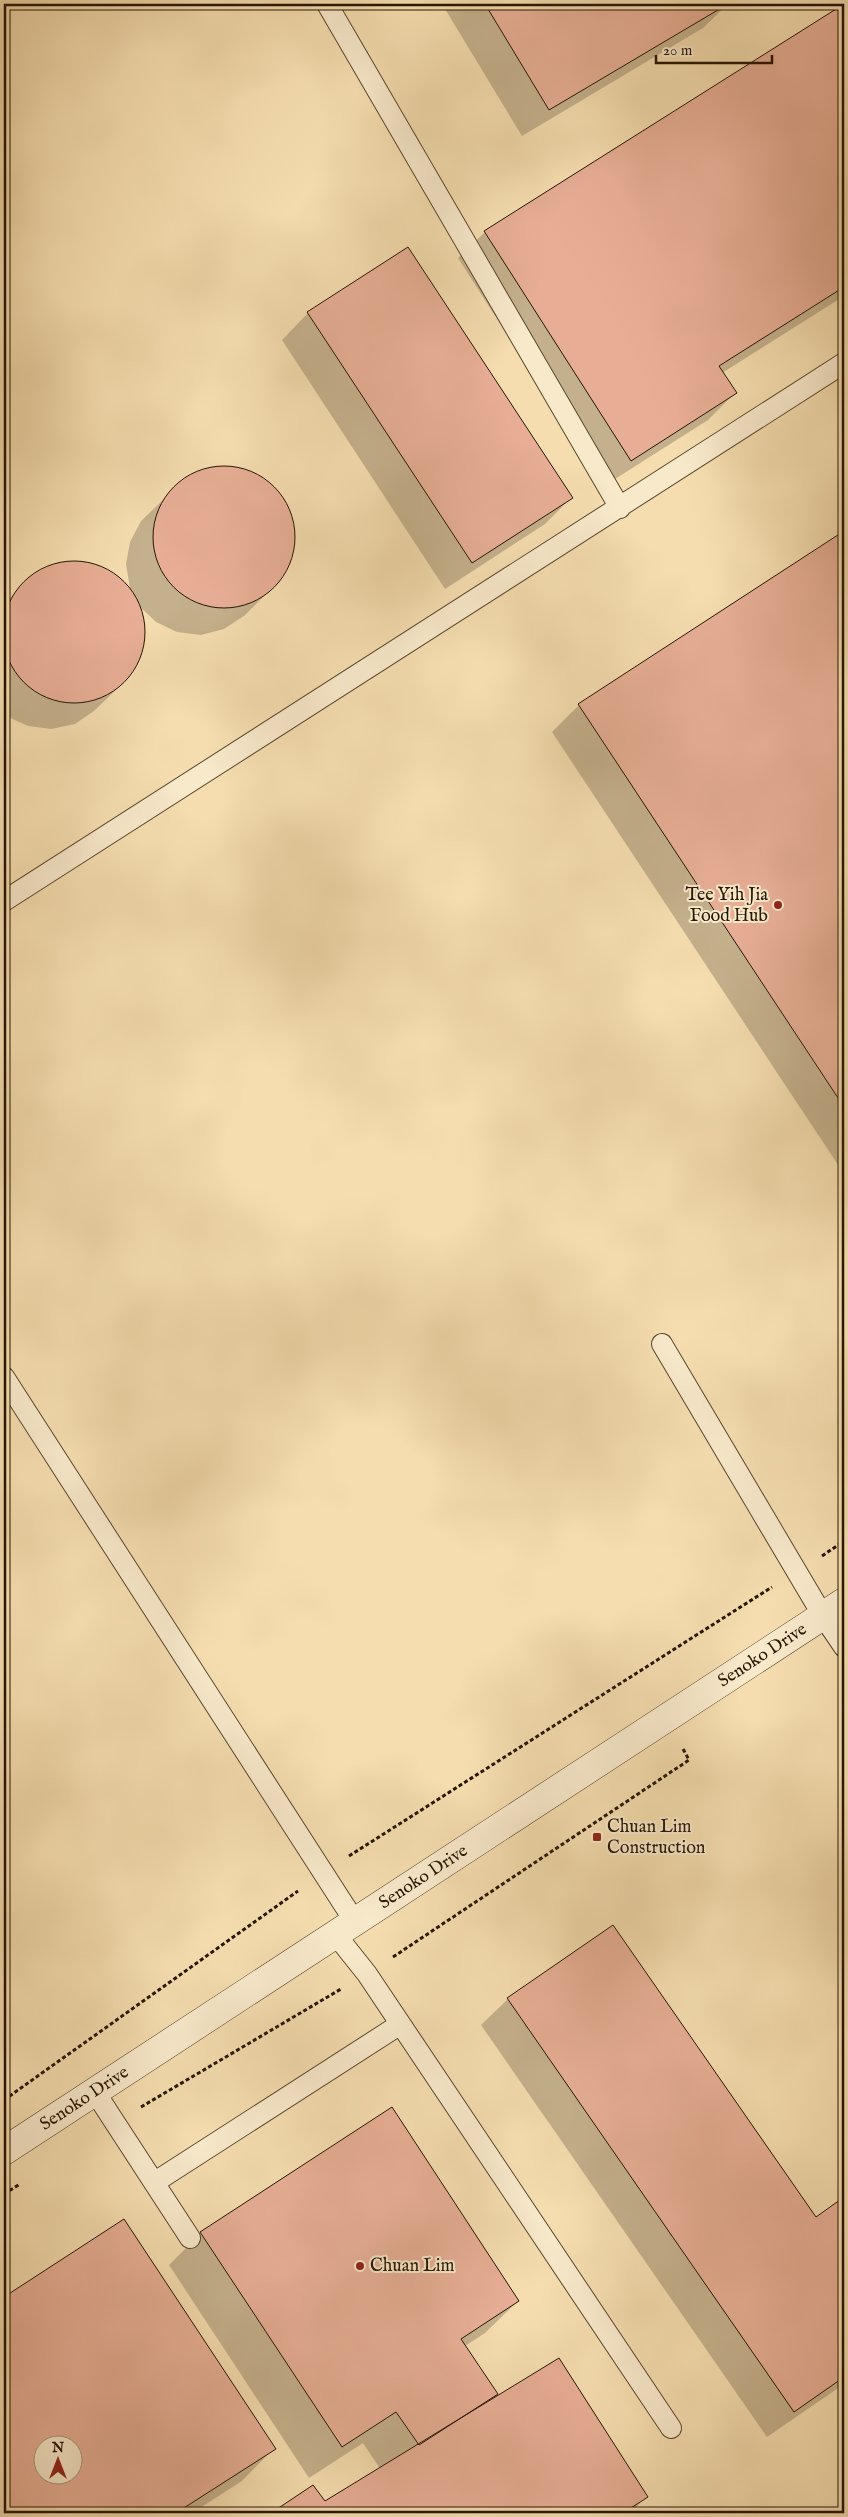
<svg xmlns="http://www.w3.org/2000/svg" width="848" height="2517" font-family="'IM FELL English',serif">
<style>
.shadow{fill:#0003;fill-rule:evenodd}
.building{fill:#e7ae95;stroke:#261602;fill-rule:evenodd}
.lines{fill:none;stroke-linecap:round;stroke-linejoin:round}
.service-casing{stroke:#5a482d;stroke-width:22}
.minor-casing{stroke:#5a482d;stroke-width:29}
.path{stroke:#261602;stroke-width:3;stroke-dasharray:4 2.5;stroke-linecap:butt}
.service{stroke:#f8e9cb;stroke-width:20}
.minor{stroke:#f8e9cb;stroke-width:28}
.poi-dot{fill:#8f2418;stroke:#f8e9cb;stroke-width:2}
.labels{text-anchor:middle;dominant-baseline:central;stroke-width:4;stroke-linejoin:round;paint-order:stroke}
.poi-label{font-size:18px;fill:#261602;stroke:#f8e9cb;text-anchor:start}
.street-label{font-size:18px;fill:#261602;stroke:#f8e9cb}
</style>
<rect width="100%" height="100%" fill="#f5ddaf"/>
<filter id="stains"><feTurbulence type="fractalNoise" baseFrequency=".004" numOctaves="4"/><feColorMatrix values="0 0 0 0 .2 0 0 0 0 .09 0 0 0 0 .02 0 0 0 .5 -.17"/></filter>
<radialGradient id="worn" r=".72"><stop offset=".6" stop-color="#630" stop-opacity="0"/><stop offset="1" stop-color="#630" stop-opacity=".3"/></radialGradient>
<path class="shadow" d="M442 4H728L703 28 522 136Z
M844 6V296L722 373 735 393 708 420 604 486 458 258 485 232Z
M308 313 571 498 545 524 445 589 282 340Z
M228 467 250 472 271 485 286 503 293 525V549L286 571 271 589 244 616 224 629 201 635 177 632 156 622 139 606 144 620V643L136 665 122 684 94 711 75 724 51 729 28 726 6 716 4 714V604L36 573 56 564 79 562 101 567 121 579 130 589 126 564 130 542 141 521 185 479 205 470Z
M844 532V1174L552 732 579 705Z
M508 1999 816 2219 844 2199V2384L767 2437 481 2025Z
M124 2221 274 2448 242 2481 192 2513H4V2299ZM42 2444H72V2474H42Z
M201 2233 518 2301 485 2333 465 2346 497 2396 647 2496 630 2513H273L312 2487 325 2503 381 2470 363 2443 309 2478 169 2265Z"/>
<path class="building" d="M485 4H728L549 110Z
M844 4V287L719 366 737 393 631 461 484 231Z
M408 247 573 498 472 563 307 312Z
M153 537a71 71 0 1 1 142 0a71 71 0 1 1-142 0Z
M844 531V1107L578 704Z
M3 632a71 71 0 1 1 142 0a71 71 0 1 1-142 0Z
M613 1925 816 2217 844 2197V2377L794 2412 507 1998Z
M392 2107 519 2301 461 2339 498 2394 419 2445 396 2412 342 2447 200 2232Z
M124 2219 276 2449 176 2513H4V2297ZM42 2444H72V2474H42Z
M559 2358 648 2497 623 2513H271L313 2485 325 2501Z"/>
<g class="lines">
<defs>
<path id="service" d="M327 4 620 508
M4 901 844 363
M662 1344 823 1616 844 1647
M4 1377 355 1922
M336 1935 367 1974 671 2428
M95 2092 190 2238
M155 2182 399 2025"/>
<g id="minor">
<path id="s1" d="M4 2151 844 1602"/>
</g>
</defs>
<use href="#service" class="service-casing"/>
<use href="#minor" class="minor-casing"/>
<path class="path" d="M822 1556 844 1541
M349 1856 772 1587
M393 1957 689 1760 683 1749
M4 2100 298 1891
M141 2107 341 1989
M4 2194 20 2184"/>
<use href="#service" class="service"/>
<use href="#minor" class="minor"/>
</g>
<g class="poi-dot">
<circle cx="778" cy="905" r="5"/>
<rect x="592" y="1832" width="10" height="10" rx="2.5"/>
<circle cx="360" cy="2266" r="5"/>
</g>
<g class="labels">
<g class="poi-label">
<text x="768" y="895" text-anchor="end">Tee Yih Jia<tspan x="768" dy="21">Food Hub</tspan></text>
<text x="607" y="1827">Chuan Lim<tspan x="607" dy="21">Construction</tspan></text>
<text x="370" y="2266">Chuan Lim</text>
</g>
<g class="street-label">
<text stroke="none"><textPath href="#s1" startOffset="906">Senoko Drive</textPath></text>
<text stroke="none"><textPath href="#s1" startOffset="501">Senoko Drive</textPath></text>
<text stroke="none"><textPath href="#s1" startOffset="96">Senoko Drive</textPath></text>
</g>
</g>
<rect width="848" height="2517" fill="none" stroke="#f5ddaf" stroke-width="20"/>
<rect x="5" y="5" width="838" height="2507" fill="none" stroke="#261602" stroke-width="2.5"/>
<rect x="10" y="10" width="828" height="2497" fill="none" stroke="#261602"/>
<g transform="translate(58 2460)"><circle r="24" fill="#f8e9cb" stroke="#a4957b"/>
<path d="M0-4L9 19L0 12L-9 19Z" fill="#8f2418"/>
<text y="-8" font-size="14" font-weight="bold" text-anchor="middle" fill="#261602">N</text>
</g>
<path d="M656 55v8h116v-8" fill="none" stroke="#261602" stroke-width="2.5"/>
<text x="663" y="55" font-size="15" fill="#261602" stroke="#f8e9cb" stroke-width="4" paint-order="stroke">20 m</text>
<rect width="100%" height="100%" filter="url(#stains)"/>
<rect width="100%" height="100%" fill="url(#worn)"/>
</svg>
